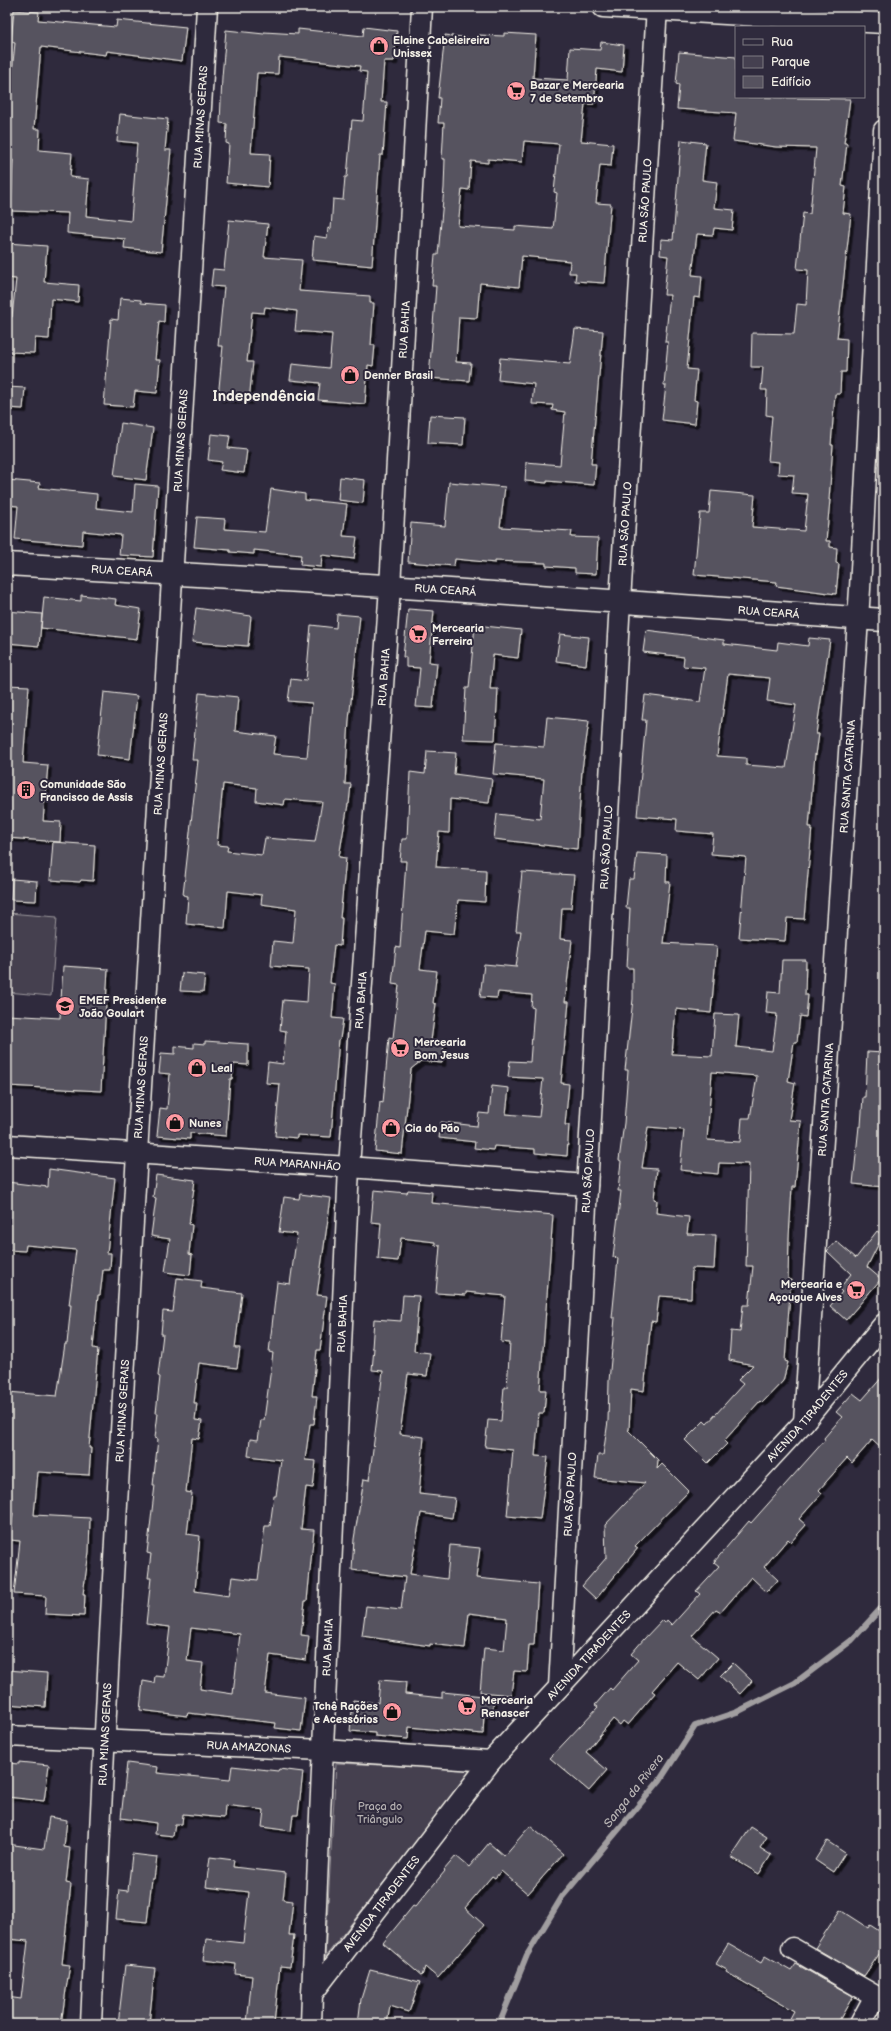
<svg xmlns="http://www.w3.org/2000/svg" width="891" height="2031" font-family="'Balsamiq Sans',sans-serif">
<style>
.green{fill:#454050;stroke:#9c989c}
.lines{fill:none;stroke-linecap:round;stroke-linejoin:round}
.stream{stroke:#a19ea0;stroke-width:6}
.building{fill:#56525f;stroke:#f4f1e8;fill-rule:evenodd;filter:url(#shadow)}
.minor-casing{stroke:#f4f1e8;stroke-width:23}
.tertiary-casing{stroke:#f4f1e8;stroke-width:25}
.minor{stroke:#2f2a3d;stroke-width:20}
.tertiary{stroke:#2f2a3d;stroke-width:22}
.labels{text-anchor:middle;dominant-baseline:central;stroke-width:4;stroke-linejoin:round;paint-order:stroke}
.poi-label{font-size:11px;font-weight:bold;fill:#f4f1e8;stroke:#2f2a3d;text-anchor:start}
.street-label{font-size:11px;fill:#f4f1e8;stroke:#2f2a3d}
.park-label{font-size:11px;fill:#b7b3b3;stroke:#2f2a3d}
.water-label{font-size:12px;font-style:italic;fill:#b6b2b2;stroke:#2f2a3d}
.district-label{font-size:15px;font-weight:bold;fill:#f4f1e8;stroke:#2f2a3d}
</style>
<defs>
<filter id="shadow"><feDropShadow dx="3.5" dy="3.5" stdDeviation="0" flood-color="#0009"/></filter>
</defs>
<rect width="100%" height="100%" fill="#2f2a3d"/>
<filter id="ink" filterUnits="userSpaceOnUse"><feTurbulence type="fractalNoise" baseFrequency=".025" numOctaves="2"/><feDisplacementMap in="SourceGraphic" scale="8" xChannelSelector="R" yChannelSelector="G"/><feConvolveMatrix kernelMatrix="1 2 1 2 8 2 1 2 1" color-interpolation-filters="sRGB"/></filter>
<g filter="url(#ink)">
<path class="green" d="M8 913 57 917 51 996 7 992Z
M336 1763 473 1769 325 1957Z"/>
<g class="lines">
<path class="stream" d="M502 2024 501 2019 527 1955 562 1897 660 1780 695 1726 737 1712 795 1683 852 1640 884 1605"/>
</g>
<path class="building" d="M14 10 39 12 38 20 116 27 117 20 186 27 182 61 107 51 106 55 41 47 34 129H40L39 150 72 153 70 177 89 179 86 216 131 221 137 143 117 141 120 114 168 119 165 150H171L161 252 124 248 125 239 67 233 68 213 11 211 13 160 7 159V120L15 43 11 42Z
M364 27 397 31 394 61H384L381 102H387L383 155H380L372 266 312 260 314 236 327 238 328 228 331 229 333 199 343 200 345 177H347L352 120 363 121 367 72 359 71 360 66 279 57 278 74 257 73 251 153 270 154 268 187 226 183 229 144 226 143 227 124 220 123 222 77 226 30 264 34V32L298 34V29L363 36Z
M504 33 536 35 533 78 568 80 570 48 600 50 601 42 624 45 622 72 597 69 594 104H585L581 141 613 144 611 166 600 165 596 203 611 204 604 283 575 281 576 273H569L570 261 522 256 519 287 480 283 477 318 459 317 456 362 471 363 469 381 429 378 436 286H432L435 255H438L444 188 445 159H442L444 123H438L440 98H438L445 35 478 39 479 35 504 36ZM524 141 559 144 554 192 557 193 553 229 515 226V230L458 226 462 189 469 190 471 161 488 163V159L522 162Z
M679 52 736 57V97L850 99 844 143H847L842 186 846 187 843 213 851 214 837 338 847 339 846 372H841L840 394H835L831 445H833L829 500H830L826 541H830V547L837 548 836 563 839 564 836 594 776 586 777 582 694 575 700 513H709L711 491 755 495 752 527 804 531 808 494 792 493 794 475 778 474 779 462 768 461 772 416 766 415 767 390H761L763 367H751L752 333 794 334 797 304 806 305 808 270 797 269 803 213 810 214 816 148 776 147 733 141 736 113 677 109 679 85 676 84Z
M681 140 706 143 702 180 717 182 714 208 734 210 732 230 714 228 713 235 697 234 692 275 702 276 700 298 694 297 687 369 697 370 694 400 697 401 695 424 662 420 666 385H664L668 342H665L670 295H664L668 256 660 255 661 239 673 240Z
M229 220 268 224 264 257 302 260 299 291 370 296V303H374L371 345H375L373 366 368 365 365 404 318 400 320 383 290 380 292 364 329 368 332 334 295 331 297 311 265 307 264 313 252 312 247 362H253L249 401 218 398 223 346H218L224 287 211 286 213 269 224 270Z
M7 243 47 246 44 282 79 285 78 302 51 299 49 339 35 338 34 353 7 352V317H12L16 279 7 278Z
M120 298 141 300V303L165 305 164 322 159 321 155 360H160L157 393 135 391 133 407 104 405 111 319 118 320Z
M575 329 603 331 591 464H596L594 485 547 481V483L525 481 526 462 560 465 565 412 552 410 553 405 532 404 534 384 498 380 500 358 570 364Z
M7 387 25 388 23 409 7 408Z
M430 415 465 417 463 445 428 443Z
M121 423 153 428 146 480 114 476Z
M211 434 230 436 228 448 247 450 244 473 220 470 222 462 208 460Z
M340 477 365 480 363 503 338 500Z
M7 480 40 483 39 488 97 494 96 508 133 512 135 484 158 486 153 557 119 555 121 535 83 531 82 545 15 539 18 506 7 505Z
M449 482 505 487 500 527 572 531 571 537 598 538 596 574 575 573V568L546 566V563L495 561V563L455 559 454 566 408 562 411 523 445 526Z
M271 489 305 494V500L347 504 343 536 357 537 354 559 322 555 321 567 300 565 301 555 254 550V554L230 552V550L194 547 197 517 225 519 224 529 265 532Z
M81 595 116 599 115 605 141 609 137 639 41 628 44 597 81 601Z
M196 608 251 616 248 646 192 642Z
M408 609 434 611 429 662 437 663 433 708 416 707 420 668 406 667V657H403Z
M7 611 42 614 39 646 7 643Z
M337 614 360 616 349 720 345 784H351L349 804H348L339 857 346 858 340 918H342L340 946 334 945 330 983 335 984 332 1018 343 1019 340 1039H339L331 1137 297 1135V1138L275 1136 280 1084 266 1083 268 1062 283 1064 286 1031 280 1030 283 1000 307 1002 309 969 271 966 273 941 293 943 296 909 261 904 262 895 228 891 225 928 186 924 188 896 183 895 198 760H192L199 693 238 697 235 731 276 736 273 754 307 757 312 703 288 701 291 679 306 681 311 625 336 628ZM223 784 257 788 256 801 284 805 285 799 322 802 315 842 265 838 262 855 227 851 228 846 217 845Z
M475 625 521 630 518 658 493 655 490 689H498L495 740 463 739 466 688H469Z
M646 630 724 640V644L777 650 778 642 808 646 809 638 830 640 816 734H819L816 755 815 754 809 827H812L804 919 787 918 785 941 739 938 746 857 711 854 713 834 676 831 677 819 637 816 646 720H642L645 695 700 702 705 668 683 666 684 657 643 652ZM728 674 770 678 767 701 796 705 786 768 746 765V758L717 756Z
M560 634 589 637 586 665 556 661Z
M7 685 29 686 23 763 48 765 43 821 61 822 60 842 7 838Z
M104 692 137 696 130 759 97 755Z
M547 717 589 721 582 770 577 849 494 839 497 814 540 819 544 779 493 774 496 743 544 747Z
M427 751 456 753 454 774 492 779 489 803 450 799 449 833 439 832 436 867 486 870 485 902 458 900 454 934 425 931 420 969 437 971 433 1003 436 1004 431 1041 444 1043 442 1063 421 1061 411 1069 402 1154 375 1151 380 1102 383 1103 389 1037 393 1038 399 985 392 984 396 947 400 948 406 861H400L402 839H407L410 772 425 774Z
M53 842 95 845 93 881 81 880 80 882 50 880Z
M637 853 667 855 666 882H670L663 943 717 946 711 1013 676 1009 672 1054 712 1056 715 1014 739 1015 736 1047 772 1051 777 1014 766 1013 768 992 780 993 782 960H806L805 995H808L806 1017 800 1016 797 1042H794L788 1081 795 1083 789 1120 801 1121 795 1187H792L789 1237 788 1280H791L785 1361 788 1362 783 1381 762 1403 760 1401 724 1441 727 1444 708 1463 685 1440 704 1421 707 1424 743 1384 738 1380 753 1365 729 1360 731 1331 740 1332 743 1305H749L753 1266H746L749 1164 719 1163 718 1174 680 1170 684 1130 648 1127 642 1168 657 1169 654 1199 657 1200 656 1213 689 1217 687 1234 716 1235 714 1269 692 1268 691 1298 659 1296 656 1322 651 1321 644 1391 631 1389 629 1430H628L658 1460 657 1469 662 1464 689 1491 635 1546 638 1548 596 1599 582 1586 606 1558 605 1525 645 1483 595 1478 598 1455H603L608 1421 609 1381 615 1318H612L618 1258 613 1257 621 1191H618L621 1161 619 1160 624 1123 628 1070H625L633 999V968H627L630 908H626L629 879H634ZM712 1072 757 1076 750 1118H742L740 1142 707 1140Z
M522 872 574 875 571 908H562L560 939 572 940 565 1002H569L561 1083 569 1084 565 1125H569L567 1156 535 1153V1149L494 1146 493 1150 474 1148 475 1142 439 1138 441 1122 477 1126 479 1113 489 1114 492 1086 509 1088 506 1114 539 1117 543 1079 508 1077 510 1061 530 1062 534 1008 531 1007 532 995 498 992 497 998 480 997 484 964 516 967 521 931H516Z
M12 879 37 881 36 901 11 900Z
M63 966 108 969 101 1091 7 1086V1015L60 1018Z
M182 973 205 975 203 992 180 991Z
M205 1041 248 1044V1065L234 1064 232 1079H230L226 1136 190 1133V1139L157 1136 160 1108 167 1109 170 1074 159 1073 161 1053 175 1054V1046L194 1048V1043L205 1044Z
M867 1052 884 1053V1187L853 1184 859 1126H861L863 1097H865Z
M49 1169 115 1178 107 1253H111L110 1270H103L100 1295H98L93 1348 98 1349 89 1448H91L89 1475 38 1472 34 1515 90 1518 89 1552 83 1594H85L84 1616 45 1614 46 1596 14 1594 20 1541 10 1540 13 1513 7 1512V1392L57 1396 65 1344H67L71 1305H69L76 1250 26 1245 25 1251 8 1250 10 1217 7 1216V1182L48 1187Z
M156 1175 195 1180 189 1224 192 1225 189 1254 192 1255 190 1275 165 1272 170 1239 151 1236 156 1198 153 1197Z
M374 1190 407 1193 408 1190 432 1192 431 1203 553 1215 540 1390H546L544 1413H539L535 1456 548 1457 540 1519 507 1516 513 1450 485 1447 488 1420 501 1421 504 1387H507L510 1343 501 1342 505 1296 466 1292V1295L436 1293 440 1246 435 1245V1242L401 1238 398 1261 378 1259 381 1223 371 1222Z
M300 1194 331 1198 317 1295 327 1296 320 1350H317L312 1396H317L314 1424H310L305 1460 316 1461 313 1488 306 1487 301 1529 314 1530 307 1601H305L301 1635 309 1636 306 1660 270 1655 265 1693 305 1698 301 1731 275 1728 276 1723 188 1713 187 1716 140 1710 143 1681 154 1683 155 1676 164 1677 170 1627 146 1624 151 1578H148L151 1554 147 1553 155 1485H153L158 1439 155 1438 158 1413H156L160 1377 158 1376 163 1334H161L163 1311 173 1312 177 1278 202 1281 201 1288 242 1293 235 1348H240L237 1368 199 1363 194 1403H197L195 1420 202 1421 199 1439 192 1438 186 1492 192 1493 187 1534 200 1536 195 1591 229 1596 232 1577 258 1580 265 1526H270L274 1496H276L281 1460 248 1456 250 1439 258 1440 261 1420H264L273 1353 269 1352 277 1282 290 1284 297 1234 279 1232 284 1197 299 1199ZM191 1628 240 1634 233 1694 200 1689 203 1663 187 1661Z
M877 1231 883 1235 867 1267 881 1279 846 1320 830 1306 842 1292 839 1289 851 1274 827 1251 836 1241 856 1258Z
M403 1295 419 1296 414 1351 430 1353 427 1376 408 1374 400 1434 424 1437 419 1494 455 1498 452 1518 421 1513 410 1574 447 1579 450 1545 480 1548 476 1578 538 1584 534 1645H529L527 1672 514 1671 511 1695 480 1692 484 1648 504 1650 507 1618 469 1613 465 1648 430 1644V1646L362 1636 366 1606 401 1610 405 1577 352 1570 354 1539 364 1479 369 1480 383 1371 372 1370 374 1348H372L374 1319 401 1321Z
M884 1375V1451L872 1440 852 1463 847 1458 819 1490 822 1493 799 1519 806 1525 791 1542 788 1539 764 1567 778 1580 767 1592 751 1577 721 1612 716 1609 692 1636 718 1658 699 1680 677 1662 652 1691 655 1693 628 1725 623 1721 620 1725 613 1719 586 1752 607 1770 589 1791 550 1758 598 1707 595 1705 610 1688 612 1690 638 1660 631 1654 644 1639 662 1620 665 1623 667 1620 672 1625 700 1594 696 1591 719 1566 714 1562 749 1521 751 1523 825 1440 824 1438 842 1417 836 1412 853 1393 862 1400Z
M733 1663 752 1681 740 1694 720 1676Z
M7 1670 47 1673 45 1707 7 1704Z
M380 1680 406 1682 405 1694 442 1698V1692L494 1697 492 1715 484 1714 483 1734 409 1727 408 1739 375 1736V1733L350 1731 353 1700 378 1703Z
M19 1762 49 1765 44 1801 7 1797V1763L19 1764Z
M127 1763 158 1767 157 1773 230 1780 232 1766 278 1771 279 1769 303 1772 298 1815H293L291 1831 262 1827 264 1810 225 1805 224 1818 183 1814 182 1824H175L173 1836 155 1834 156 1823 121 1818Z
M49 1817 67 1820 64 1847 70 1848 66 1883 71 1884 62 1964 70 1965 67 1983 61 2024H18V2023L7 2021V1997L21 1999 28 1941 7 1939V1844L44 1849Z
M530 1826 563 1854 528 1894 501 1871 495 1878 492 1876 465 1908 484 1925 438 1978 425 1967 422 1976 383 1943 413 1906 415 1907 445 1871 444 1870 456 1856 469 1867 489 1843 504 1856Z
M751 1827 767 1837 760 1848 771 1855 759 1874 731 1857Z
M827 1841 845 1853 833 1872 815 1860Z
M132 1854 157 1857 154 1879H152L147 1922 116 1919 119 1890 128 1891Z
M210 1857 234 1860 233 1867 286 1873 283 1900 293 1901 289 1935H294L290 1967 280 1966 274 2024 247 2023 252 1976 235 1974 236 1964 203 1960 206 1939 243 1943 249 1892 206 1887Z
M840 1910 868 1928 870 1925 884 1934V1947L864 1976 815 1948Z
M728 1944 761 1963 765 1956 791 1971 796 1964 853 1996 837 2024H787L794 2011 726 1972 727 1970 716 1964Z
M125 1965 155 1968 149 2024H118Z
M370 1970 420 1982 409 2012 390 2006 387 2024H358L361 1999Z"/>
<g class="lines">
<defs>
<g id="minor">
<path d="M603 7 884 23"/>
<path id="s1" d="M7 1145 349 1167 587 1185"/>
<path id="s2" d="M804 1422 860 589 884 130"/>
<path id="s3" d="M559 1687 620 601 657 7"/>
<path id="s4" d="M7 1736 324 1750 491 1761"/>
<path d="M792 1948 884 2001"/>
<path id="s5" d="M312 1994 349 1167 390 587 422 7"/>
<path id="s6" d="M91 2024C121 1351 167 679 207 7"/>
<path id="s7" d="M311 2024 312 1994 491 1761 804 1422 884 1324"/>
<path d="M860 2024 875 1996"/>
</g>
<g id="tertiary">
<path id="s8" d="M7 564 436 589 884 620"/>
</g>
</defs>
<use href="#minor" class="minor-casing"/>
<use href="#tertiary" class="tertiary-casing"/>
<use href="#minor" class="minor"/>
<use href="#tertiary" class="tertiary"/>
</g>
</g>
<defs>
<symbol id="shop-disc" viewBox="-11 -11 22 22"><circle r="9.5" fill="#ff9aa2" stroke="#2f2a3d"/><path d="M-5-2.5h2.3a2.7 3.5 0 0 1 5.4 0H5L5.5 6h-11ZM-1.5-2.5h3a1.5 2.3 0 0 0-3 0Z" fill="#111"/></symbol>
<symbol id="supermarket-disc" viewBox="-11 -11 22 22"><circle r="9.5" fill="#ff9aa2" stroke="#2f2a3d"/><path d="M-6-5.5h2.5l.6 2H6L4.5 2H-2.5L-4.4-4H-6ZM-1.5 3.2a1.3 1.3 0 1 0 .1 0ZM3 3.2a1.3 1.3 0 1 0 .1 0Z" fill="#111"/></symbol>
<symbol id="building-disc" viewBox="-11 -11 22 22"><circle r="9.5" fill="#ff9aa2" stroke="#2f2a3d"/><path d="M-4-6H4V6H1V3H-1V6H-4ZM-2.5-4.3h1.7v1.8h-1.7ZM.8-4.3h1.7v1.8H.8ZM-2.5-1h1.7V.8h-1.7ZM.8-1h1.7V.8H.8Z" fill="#111"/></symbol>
<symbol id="school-disc" viewBox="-11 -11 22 22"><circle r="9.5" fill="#ff9aa2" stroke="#2f2a3d"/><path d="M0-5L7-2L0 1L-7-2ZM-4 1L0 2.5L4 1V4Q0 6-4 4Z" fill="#111"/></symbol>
</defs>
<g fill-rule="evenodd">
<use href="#shop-disc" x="368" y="35" width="22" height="22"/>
<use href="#supermarket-disc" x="505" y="80" width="22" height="22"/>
<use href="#shop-disc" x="339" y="364" width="22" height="22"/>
<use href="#supermarket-disc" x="407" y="623" width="22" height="22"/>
<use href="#building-disc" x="15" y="779" width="22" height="22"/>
<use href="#school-disc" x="54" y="995" width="22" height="22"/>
<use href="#supermarket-disc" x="389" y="1037" width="22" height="22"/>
<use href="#shop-disc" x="186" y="1057" width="22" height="22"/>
<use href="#shop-disc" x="164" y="1112" width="22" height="22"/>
<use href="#shop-disc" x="380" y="1117" width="22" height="22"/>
<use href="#supermarket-disc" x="845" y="1279" width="22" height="22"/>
<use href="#supermarket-disc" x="456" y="1695" width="22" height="22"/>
<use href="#shop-disc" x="381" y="1701" width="22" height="22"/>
</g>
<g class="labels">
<g class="poi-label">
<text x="393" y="40">Elaine Cabeleireira<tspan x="393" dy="13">Unissex</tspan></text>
<text x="530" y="85">Bazar e Mercearia<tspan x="530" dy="13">7 de Setembro</tspan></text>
<text x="364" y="375">Denner Brasil</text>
<text x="432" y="628">Mercearia<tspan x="432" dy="13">Ferreira</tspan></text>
<text x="40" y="784">Comunidade São<tspan x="40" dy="13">Francisco de Assis</tspan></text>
<text x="79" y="1000">EMEF Presidente<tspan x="79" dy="13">João Goulart</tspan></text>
<text x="414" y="1042">Mercearia<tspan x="414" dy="13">Bom Jesus</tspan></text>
<text x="211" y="1068">Leal</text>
<text x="189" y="1123">Nunes</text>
<text x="405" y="1128">Cia do Pão</text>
<text x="842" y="1284" text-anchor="end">Mercearia e<tspan x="842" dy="13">Açougue Alves</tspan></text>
<text x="481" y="1700">Mercearia<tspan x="481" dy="13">Renascer</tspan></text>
<text x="378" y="1706" text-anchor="end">Tchê Rações<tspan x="378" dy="13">e Acessórios</tspan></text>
</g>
<g class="street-label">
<text stroke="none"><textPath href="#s6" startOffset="1910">RUA MINAS GERAIS</textPath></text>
<text stroke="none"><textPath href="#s3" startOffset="1489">RUA SÃO PAULO</textPath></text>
<text stroke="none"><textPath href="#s5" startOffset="1667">RUA BAHIA</textPath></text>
<text stroke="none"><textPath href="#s6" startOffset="1586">RUA MINAS GERAIS</textPath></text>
<text stroke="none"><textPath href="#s3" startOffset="1165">RUA SÃO PAULO</textPath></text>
<text stroke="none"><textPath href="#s8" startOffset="115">RUA CEARÁ</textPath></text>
<text stroke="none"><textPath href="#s8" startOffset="439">RUA CEARÁ</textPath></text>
<text stroke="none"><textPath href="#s8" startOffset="763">RUA CEARÁ</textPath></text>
<text stroke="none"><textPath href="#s5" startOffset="1319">RUA BAHIA</textPath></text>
<text stroke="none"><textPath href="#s6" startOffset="1262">RUA MINAS GERAIS</textPath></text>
<text stroke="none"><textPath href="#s2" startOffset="647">RUA SANTA CATARINA</textPath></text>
<text stroke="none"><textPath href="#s3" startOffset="841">RUA SÃO PAULO</textPath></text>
<text stroke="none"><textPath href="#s5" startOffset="995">RUA BAHIA</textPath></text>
<text stroke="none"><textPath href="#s6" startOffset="938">RUA MINAS GERAIS</textPath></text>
<text stroke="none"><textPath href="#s2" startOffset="323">RUA SANTA CATARINA</textPath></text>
<text stroke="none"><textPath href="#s1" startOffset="291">RUA MARANHÃO</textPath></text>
<text stroke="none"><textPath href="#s3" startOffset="517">RUA SÃO PAULO</textPath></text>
<text stroke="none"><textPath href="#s5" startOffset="671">RUA BAHIA</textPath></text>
<text stroke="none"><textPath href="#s6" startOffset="614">RUA MINAS GERAIS</textPath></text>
<text stroke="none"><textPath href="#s7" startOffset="792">AVENIDA TIRADENTES</textPath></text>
<text stroke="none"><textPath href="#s3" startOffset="193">RUA SÃO PAULO</textPath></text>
<text stroke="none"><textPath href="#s5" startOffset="347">RUA BAHIA</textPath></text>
<text stroke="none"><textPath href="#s7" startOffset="468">AVENIDA TIRADENTES</textPath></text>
<text stroke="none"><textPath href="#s6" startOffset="290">RUA MINAS GERAIS</textPath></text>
<text stroke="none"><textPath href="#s4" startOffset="242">RUA AMAZONAS</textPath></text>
<text stroke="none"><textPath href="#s7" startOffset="144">AVENIDA TIRADENTES</textPath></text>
</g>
<g class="park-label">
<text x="380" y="1806">Praça do<tspan x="380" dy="13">Triângulo</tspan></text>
</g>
<g class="water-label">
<text transform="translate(634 1791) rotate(-52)">Sanga da Rivera</text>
</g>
<g class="district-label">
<text x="264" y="396">Independência</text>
</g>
</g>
<rect width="891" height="2031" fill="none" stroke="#2f2a3d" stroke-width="24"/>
<rect x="12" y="12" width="867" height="2007" fill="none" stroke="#f4f1e8" stroke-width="1.5" filter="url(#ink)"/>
<rect x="735" y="26" width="130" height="72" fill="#2f2a3d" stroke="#7e7a81"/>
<rect x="743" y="39" width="20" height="6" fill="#2f2a3d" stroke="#7e7a81"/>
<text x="771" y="46" font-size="12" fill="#f4f1e8">Rua</text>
<rect x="743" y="56" width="20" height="12" fill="#454050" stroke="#7e7a81"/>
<text x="771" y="66" font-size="12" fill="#f4f1e8">Parque</text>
<rect x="743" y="76" width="20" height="12" fill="#56525f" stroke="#7e7a81"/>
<text x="771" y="86" font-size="12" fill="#f4f1e8">Edifício</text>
</svg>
